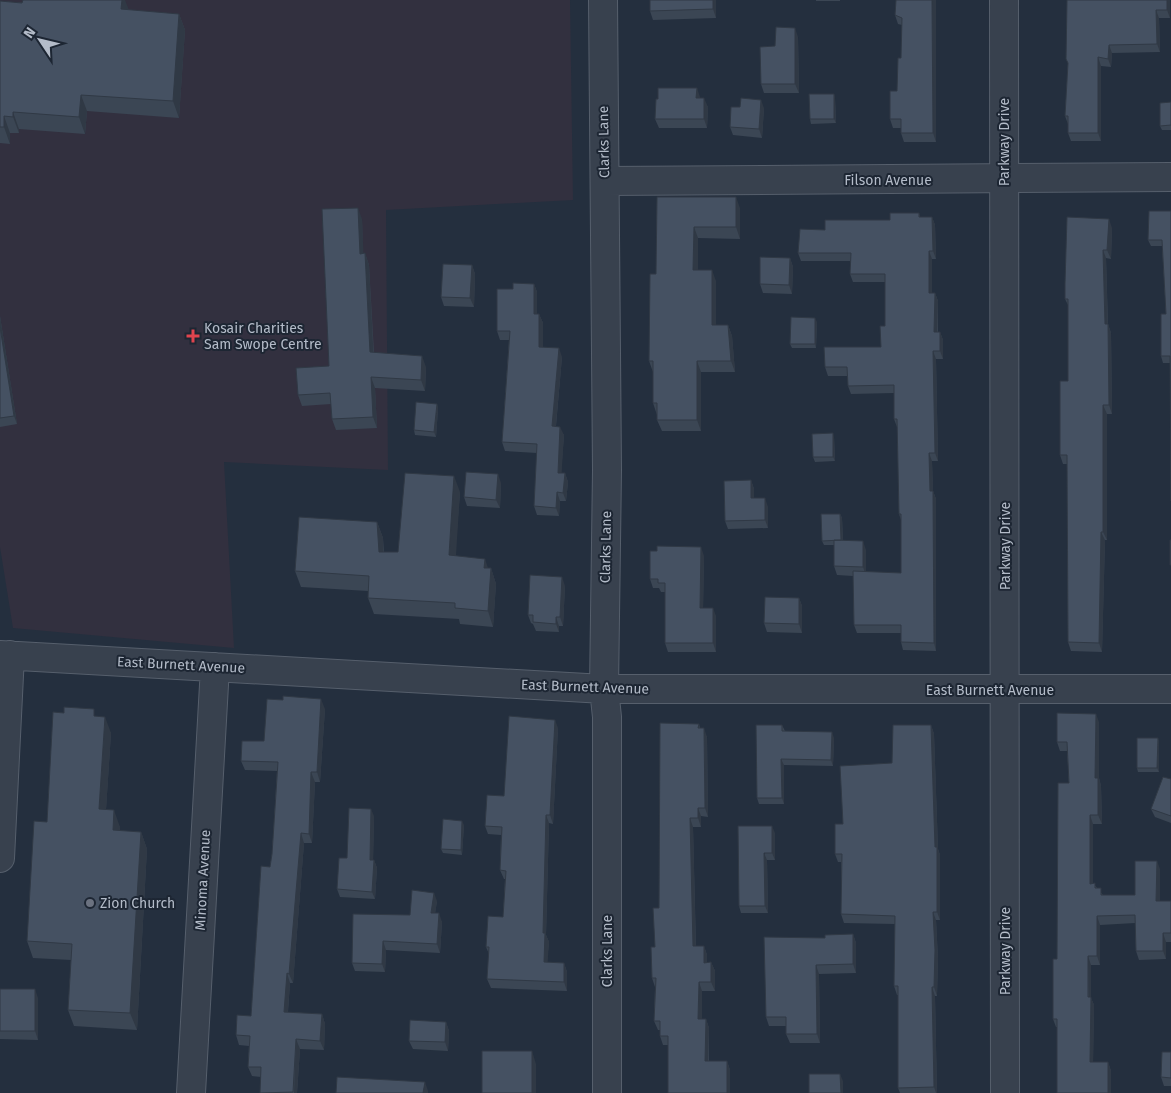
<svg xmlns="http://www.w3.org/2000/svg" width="1171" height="1093" font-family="'Fira Sans',sans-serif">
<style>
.medical{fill:#32303f}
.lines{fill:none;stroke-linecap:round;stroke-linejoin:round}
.minor-casing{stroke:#565f6c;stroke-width:30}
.minor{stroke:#38414e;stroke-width:28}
.wall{fill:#3b4654}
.shaded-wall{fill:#303945}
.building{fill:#455162;stroke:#303945}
.health-dot{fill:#e0444e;stroke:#1d2633;stroke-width:2}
.worship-dot{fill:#6b7280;stroke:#1d2633;stroke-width:2}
.labels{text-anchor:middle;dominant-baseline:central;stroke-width:4;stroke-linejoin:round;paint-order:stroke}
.street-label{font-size:14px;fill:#b4bcc9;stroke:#1d2633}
.poi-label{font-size:14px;fill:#b4bcc9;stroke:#1d2633;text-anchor:start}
</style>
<rect width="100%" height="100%" fill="#242f3e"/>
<path class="medical" d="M0 0H570L573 200 386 210 388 470 224 462 234 648 13 628 0 547Z"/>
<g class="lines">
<defs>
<path id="minor" d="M603 0 607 470 604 689 607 717V1093
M1004 0 1005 1093
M605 181 1171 177
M0 655 604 689H1171
M0 858 10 655
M191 1093 215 667"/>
</defs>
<use href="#minor" class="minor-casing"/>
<use href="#minor" class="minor"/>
</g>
<path class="wall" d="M650 0H716V18L653 20 650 11Z
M816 0H840V1H816Z
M936 0V142H904L901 133V128H893L890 119 897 91 901 58 902 25 898 24 895 15Z
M1170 0V18H1159L1160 52 1112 53 1111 67 1101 66V141H1071L1068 133V124L1065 116 1068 64Z
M0 1 179 14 185 30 179 118 87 111 85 134 19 129V133H10V144L0 143Z
M798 37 799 93H764L761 84 775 46Z
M834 94 835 98 836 123 811 124 810 119Z
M700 97V98L708 107 707 128H659L655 119Z
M1171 102V130H1162L1160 126Z
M764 108 762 138 733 135 730 127Z
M657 197 740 208V239L698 238V270L716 281V325H728L732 336 735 372H701V431H662L657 420V415L653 403V372L649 361 656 274Z
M1171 211V502L1170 363H1163L1161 356 1166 314 1162 246H1151L1148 240Z
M919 213 920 217H932L935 225 936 259H932V293H935L938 301V332H940L943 340V359H936L938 461H932L933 491 936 499V651L903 650 901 642V633H857L854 625 853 576 837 575 834 566V545H824L822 541 840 514 842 518 843 540 866 550V572L901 573V520L899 514 898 427H897L894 419V393L851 394 848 386V376H828L825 367 881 347 885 326V282H853L850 274V261H801L798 253 825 230 890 220Z
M362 219 363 253H365L369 265 374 353 426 367 425 391 375 388 377 428 336 430 332 419 331 404 302 406 298 395 329 366Z
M1112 228 1111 259 1106 258 1108 324 1111 333 1112 414H1107V540H1105L1102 652 1071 651 1068 642 1067 464H1063L1060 455 1068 381V305L1065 299Z
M790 258 793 267 792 294 763 293 760 284Z
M472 265 475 274 474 307 444 306 441 297Z
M534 284 537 292V314H539L543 323V347L562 357 556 426 564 435 561 473H565L568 482 566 501H560L559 516 537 515 534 506 537 453 505 451 502 442 509 340H500L497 331 513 289Z
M0 316 17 424 0 427Z
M817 322 816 348H792L790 344Z
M437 404 438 409 436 437 415 435 414 430Z
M834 437 835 461 815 462 813 457Z
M751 480 754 489V498L768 507V528L728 529 725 521Z
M501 483 500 508 467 506 464 497Z
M460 492 455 556 488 568H491L496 584 493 627 460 624 459 619 374 614 368 598V591L301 587 295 571 377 522 383 538 384 552H398Z
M704 556 703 608 716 616V652H668L665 643V592H661L659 588H653L650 579Z
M565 586 563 626H559V632L536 631 533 624 531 623 528 615Z
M799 598 802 606V633L767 632 764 623Z
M283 700 325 709 320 782H315L312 843H304L293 983H290L288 1012 322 1014 325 1024 324 1050 300 1049 297 1093H260L261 1077 252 1076 248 1067 249 1046 239 1045 236 1035 251 1016 270 867 272 854 277 771 245 770 241 761 264 741Z
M97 716 111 733 106 809 120 827V831L141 832 147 849 137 1030 74 1026 68 1010 71 960 33 958 27 941 47 822Z
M1099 722V778L1101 786 1102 824H1093V883L1103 895H1135L1160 869V901H1171V942H1166V959L1139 960 1136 951 1135 923 1100 925V965H1091V998L1094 1005 1093 1062H1108L1111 1071V1093L1057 1027H1056L1053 1019 1069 783 1067 751H1060L1057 742Z
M699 724 700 728 707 737 708 817 701 816V827H693L696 946H704L707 955V963L711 962 715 971V991H702V1019H706L709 1028V1061H727L730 1070V1093H668V1045H663L660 1036V1030H658L654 1021 655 987 652 978 659 908Z
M782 725 785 731 834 738 833 766 784 765V804H759L757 798Z
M931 725 934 734 938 849 940 855V920H936L938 959 937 996H935L937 1093H900L898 1088V995H897L894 986 895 924 844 923 841 914V862H838L835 854 892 763Z
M558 728 553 824 549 823 546 935 549 942 547 962 564 963 567 972V991L491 988 487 979 489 954 486 947 503 917 505 879H504L500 870 501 835 488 834 485 826 504 796Z
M1158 738 1159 743V772H1138L1137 768Z
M1171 779V823L1155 817 1151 809Z
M374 816 373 860H374L377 868 375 899 340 897 337 889 347 858Z
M464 825 462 855 443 853 441 849Z
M775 833V860H767L768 913H741L739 906Z
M437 901 435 913 442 922 440 953 386 950 385 972 355 971 352 963 410 915Z
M853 934 856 943V973L819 974 820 1043H790L786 1034V1026H769L766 1017 825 938Z
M0 989 38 998V1040L0 1039Z
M446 1022 449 1031 448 1051 413 1049 409 1041Z
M1171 1052V1086H1164L1161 1077Z"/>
<path class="shaded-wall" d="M122 0H125L129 10 121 9Z
M713 0H716V18L713 9Z
M932 0H936V142L933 133Z
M1167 0H1170V18L1167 10Z
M1156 10 1159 18 1160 52 1157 44Z
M179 14 185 30 179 118 173 101Z
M795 28 798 37 799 93 795 84Z
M1109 45 1112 53 1111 67 1108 59Z
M1098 57 1101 66V141L1098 133Z
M697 88 700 97V107L696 98Z
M834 94 835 98 836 123 834 119Z
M81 95 87 111 85 134 79 117Z
M704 98 708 107 707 128 704 119Z
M761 100 764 108 762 138 759 129Z
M13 112 19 129V133L13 117Z
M4 116 10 133V144L4 127Z
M736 197 740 208V239L736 227Z
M358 208 362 219 364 265 360 254Z
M932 217 935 225 936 259 933 251Z
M1109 219 1112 228 1111 259 1107 250Z
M694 227 698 238V281L693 270Z
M1103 250 1106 258 1108 333 1105 324Z
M929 251 932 259V301L929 293Z
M365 253 369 265 374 364 370 352Z
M790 258 793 267 792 294 789 285Z
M472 265 475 274 474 307 470 298Z
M712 270 716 281V336L712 325Z
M534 284 537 292V323L534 314Z
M935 293 938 301 937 340 934 332Z
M539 314 543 323V356L539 347Z
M0 316 17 424 14 416 0 327Z
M815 318 817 322 816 348 815 344Z
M1108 324 1111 333 1112 414 1109 405Z
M728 325 732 336 735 372 731 361Z
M940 332 943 340V359L940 351Z
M559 348 562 357 555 435 552 426Z
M933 351 936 359 938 461 935 453Z
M422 356 426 367 425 391 421 380Z
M697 361 701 372V431L697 420Z
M371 377 375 388 377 428 373 417Z
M437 404 438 409 436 437 434 432Z
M1103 405 1107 414V540L1103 532Z
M560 427 564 435 561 482 558 473Z
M833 433 834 437 835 461 833 457Z
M929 453 932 461 933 491 936 499V651L934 643Z
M565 473 568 482 566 501 563 493Z
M498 474 501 483 500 508 496 500Z
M454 476 460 492 455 571 449 555Z
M751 480 754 489V507L751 498Z
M557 492 560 501 559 516 556 508Z
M765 498 768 507V528L765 520Z
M840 514 842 518 843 544 841 540Z
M377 522 383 538 384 568 379 552Z
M1101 532 1105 540 1102 652 1099 643Z
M863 541 866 550V576L863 567Z
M701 547 704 556 703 616 700 608Z
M485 559 490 574 491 568 496 584 493 627 488 611 484 568Z
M562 577 565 586 563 626 560 617Z
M799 598 802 606V633L799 624Z
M713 608 716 616V652L713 643Z
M556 617 559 626V632L556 624Z
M321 699 325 709 320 782 317 772Z
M1096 714 1099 722V778L1101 786 1102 824 1098 815 1095 778Z
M105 717 111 733 105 826 99 809Z
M555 720 558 728 553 824 550 815Z
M931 725 934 734 938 849 940 855V920L937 912Z
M704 728 707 737 708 817 705 808Z
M832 732 834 738 833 766 831 760Z
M1158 738 1159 743V772L1157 768Z
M781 759 784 765V804L782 798Z
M311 772 315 782 312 843 309 834Z
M698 808 701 816V827L698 818Z
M371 809 374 816 373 867 370 860Z
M114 810 120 827 119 847 113 830Z
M546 815 549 823 546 935 549 942 547 971 544 962 543 933Z
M1090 815 1093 824V892L1090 884Z
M690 818 693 827 696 955 693 946Z
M462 821 464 825 462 855 461 850Z
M772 826 775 833V860L772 853Z
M141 832 147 849 137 1030 130 1013Z
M301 833 304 843 293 983 289 974Z
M764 853 767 860 768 913 765 906Z
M374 860 377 868 375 899 372 892Z
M1157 861 1160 869V910L1156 901Z
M434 893 437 901 434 921 431 913Z
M933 912 936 920 938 959 937 996 934 987Z
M439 913 442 922 440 953 437 944Z
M1097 916 1100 925V965L1097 956Z
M1163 933 1166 942V959L1163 951Z
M853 934 856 943V973L853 964Z
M383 941 386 950 385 972 382 964Z
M704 946 707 955V971L704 963Z
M1088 956 1091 965V998L1094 1005 1093 1071 1090 1062Z
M711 962 715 971V991L711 982Z
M564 963 567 972V991L564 982Z
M816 965 819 974 820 1043 817 1034Z
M287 973 290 983 287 1022 284 1012Z
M699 982 702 991V1028L698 1019Z
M932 987 935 996 937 1093H936L934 1087Z
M35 989 38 998V1040L35 1031Z
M322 1014 325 1024 324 1050 320 1041Z
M706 1019 709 1028 708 1070 705 1061Z
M446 1022 449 1031 448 1051 445 1042Z
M296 1039 300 1049 297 1093H294Z
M532 1051 536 1064V1093H532Z
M727 1061 730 1070V1093H727Z
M1108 1062 1111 1071V1093H1108Z
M840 1074 843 1081V1093H841Z
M425 1082 428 1091V1093H423Z"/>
<path class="building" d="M23 0H122L121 9 179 14 173 101 81 95 79 117 13 112V117L4 116V127H0V1L22 3Z
M650 0H713V9L650 11Z
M896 0H932L933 133H901V119H890V91H897L898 58H901L902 18 895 15Z
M1067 0H1167V10H1156L1157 44 1109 45 1108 59 1098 57V133H1068V116H1065L1068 63 1066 59Z
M776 27 795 28V84H761L760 47 775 46Z
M658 88H697L696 98H704V119H655L656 99H658Z
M809 94H834V119H810Z
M741 98 761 100 759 129 730 127 731 107H740Z
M1171 102V125L1160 126V103Z
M657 197H736V227H694L693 270H712V325H728L731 361H697V420H657V403H653V361H649L650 274H656Z
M358 208 360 254 365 253 370 352 422 356 421 380 371 377 373 417 332 419 330 393 298 395 296 368 329 366 322 209Z
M1149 211H1171V501L1170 356H1161V314H1166L1162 240H1148Z
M890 213H919V217H932L933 251H929V293H935L934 332H940V351H933L935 453H929L930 491H933L934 643 901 642V625H854L853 571 901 573V514H899L897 419H894V385L848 386 847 367H825L824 347H881L880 326H885V274H850L851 253H798L800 229 825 230V220H890Z
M1067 217 1109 219 1107 250H1103L1105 324H1108L1109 405H1103V532H1101L1099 643 1068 642 1067 455H1060V381H1068V299H1065V283Z
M760 257 790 258 789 285 760 284Z
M443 264 472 265 470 298 441 297Z
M513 283 534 284V314H539V347L559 348 552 426 560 427 558 473H565L563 493 557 492 556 508 534 506 537 444 502 442 510 331H497V289H513Z
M791 317 815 318V344H790Z
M0 327 14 416 0 418Z
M416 402 437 404 434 432 414 430Z
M833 433V457H813L812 434Z
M466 472 498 474 496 500 464 497Z
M405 473 454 476 449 555 485 559 484 568H491L488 611 455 608V603L368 598 369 576 295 571 299 517 377 522 379 552H398Z
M751 480V498H765V520L725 521 724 481Z
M821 514H840L841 540 822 541Z
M834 540 863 541V567L834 566Z
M1170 540H1171V565H1170Z
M657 546 701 547 700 608H713V643H665V583H658V579H650V551H657Z
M530 575 562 577 560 617H556V624L533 622V615H528Z
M765 597 799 598V624L764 623Z
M283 696 321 699 317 772H311L309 834 301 833 289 974 287 973 284 1012 322 1014 320 1041 296 1039 293 1092 260 1093 261 1067H248L250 1036 236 1035 237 1015 251 1016 261 866 270 867 272 854 278 762 241 761 242 741H264L267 699 283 700Z
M64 707 94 709V716L105 717 99 809 114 810 113 830 141 832 130 1013 68 1010 72 944 27 941 34 821 47 822 53 712 64 713Z
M1057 713 1096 714 1095 778H1098V815H1090V884L1095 883V888H1101V895H1135V861H1157L1156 901H1171V933H1163V951H1136L1135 915 1097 916V956H1088V997H1091L1090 1062H1108V1093H1057V1019H1053V959H1057L1058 783H1069L1067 742H1057Z
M509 716 555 720 550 815H546L543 933H545L544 962 564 963V982L487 979 489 947H486L488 916 503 917 506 871 500 870 502 827 485 826 487 795 504 796Z
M660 723 699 724 698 728H704L705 808H698V818H690L693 946H704V963L711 962V982H699L698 1019H706L705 1061H727V1093H668V1036H660V1021H654L656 978H652L651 947H655L653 908H659Z
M756 725H782V731L832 732 831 760 781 759 782 798H757Z
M893 725H931L935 847H937V912H933L935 950 934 987H932L934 1087 898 1088V986H894L895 916 841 914 842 854H835V824H843L840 766 892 763Z
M1137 738H1158L1157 768H1137Z
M1163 777 1171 779V816L1151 809Z
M349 808 371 809 370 860H374L372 892 337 889 339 858H347Z
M443 819 462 821 461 850 441 849Z
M738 826H772V853H764L765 906H739Z
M412 890 434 893 431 913H439L437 944 383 941 382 964 352 963 353 914 410 915Z
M853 934V964L816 965 817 1034H786V1017H766L764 937 825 938V935Z
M0 989H35V1031H0Z
M410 1020 446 1022 445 1042 409 1041Z
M482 1051H532V1093H482Z
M1162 1052H1171V1078L1161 1077Z
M809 1074H840L841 1093H809Z
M337 1077 425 1082 423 1093H336Z"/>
<path class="health-dot" d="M190.5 328.5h5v5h5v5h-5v5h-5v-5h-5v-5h5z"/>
<circle class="worship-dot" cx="90" cy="903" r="5"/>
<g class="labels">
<g class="street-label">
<text transform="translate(604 142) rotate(-91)">Clarks Lane</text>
<text transform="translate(1004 142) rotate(-90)">Parkway Drive</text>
<text x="888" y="180">Filson Avenue</text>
<text transform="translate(1005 546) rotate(-90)">Parkway Drive</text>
<text transform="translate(606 547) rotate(-89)">Clarks Lane</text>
<text transform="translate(181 665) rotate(3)">East Burnett Avenue</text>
<text transform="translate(585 687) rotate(2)">East Burnett Avenue</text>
<text x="990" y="690">East Burnett Avenue</text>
<text transform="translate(203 880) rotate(-87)">Minoma Avenue</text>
<text transform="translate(607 951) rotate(-90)">Clarks Lane</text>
<text transform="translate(1005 951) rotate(-90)">Parkway Drive</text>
</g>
<g class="poi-label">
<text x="204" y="328">Kosair Charities<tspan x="204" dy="16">Sam Swope Centre</tspan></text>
<text x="100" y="903">Zion Church</text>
</g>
</g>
<g transform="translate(40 40) rotate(305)" stroke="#1d2633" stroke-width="4" paint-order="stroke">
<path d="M0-4L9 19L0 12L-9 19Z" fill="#b4bcc9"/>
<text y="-8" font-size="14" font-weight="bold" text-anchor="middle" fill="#b4bcc9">N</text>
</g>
</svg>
